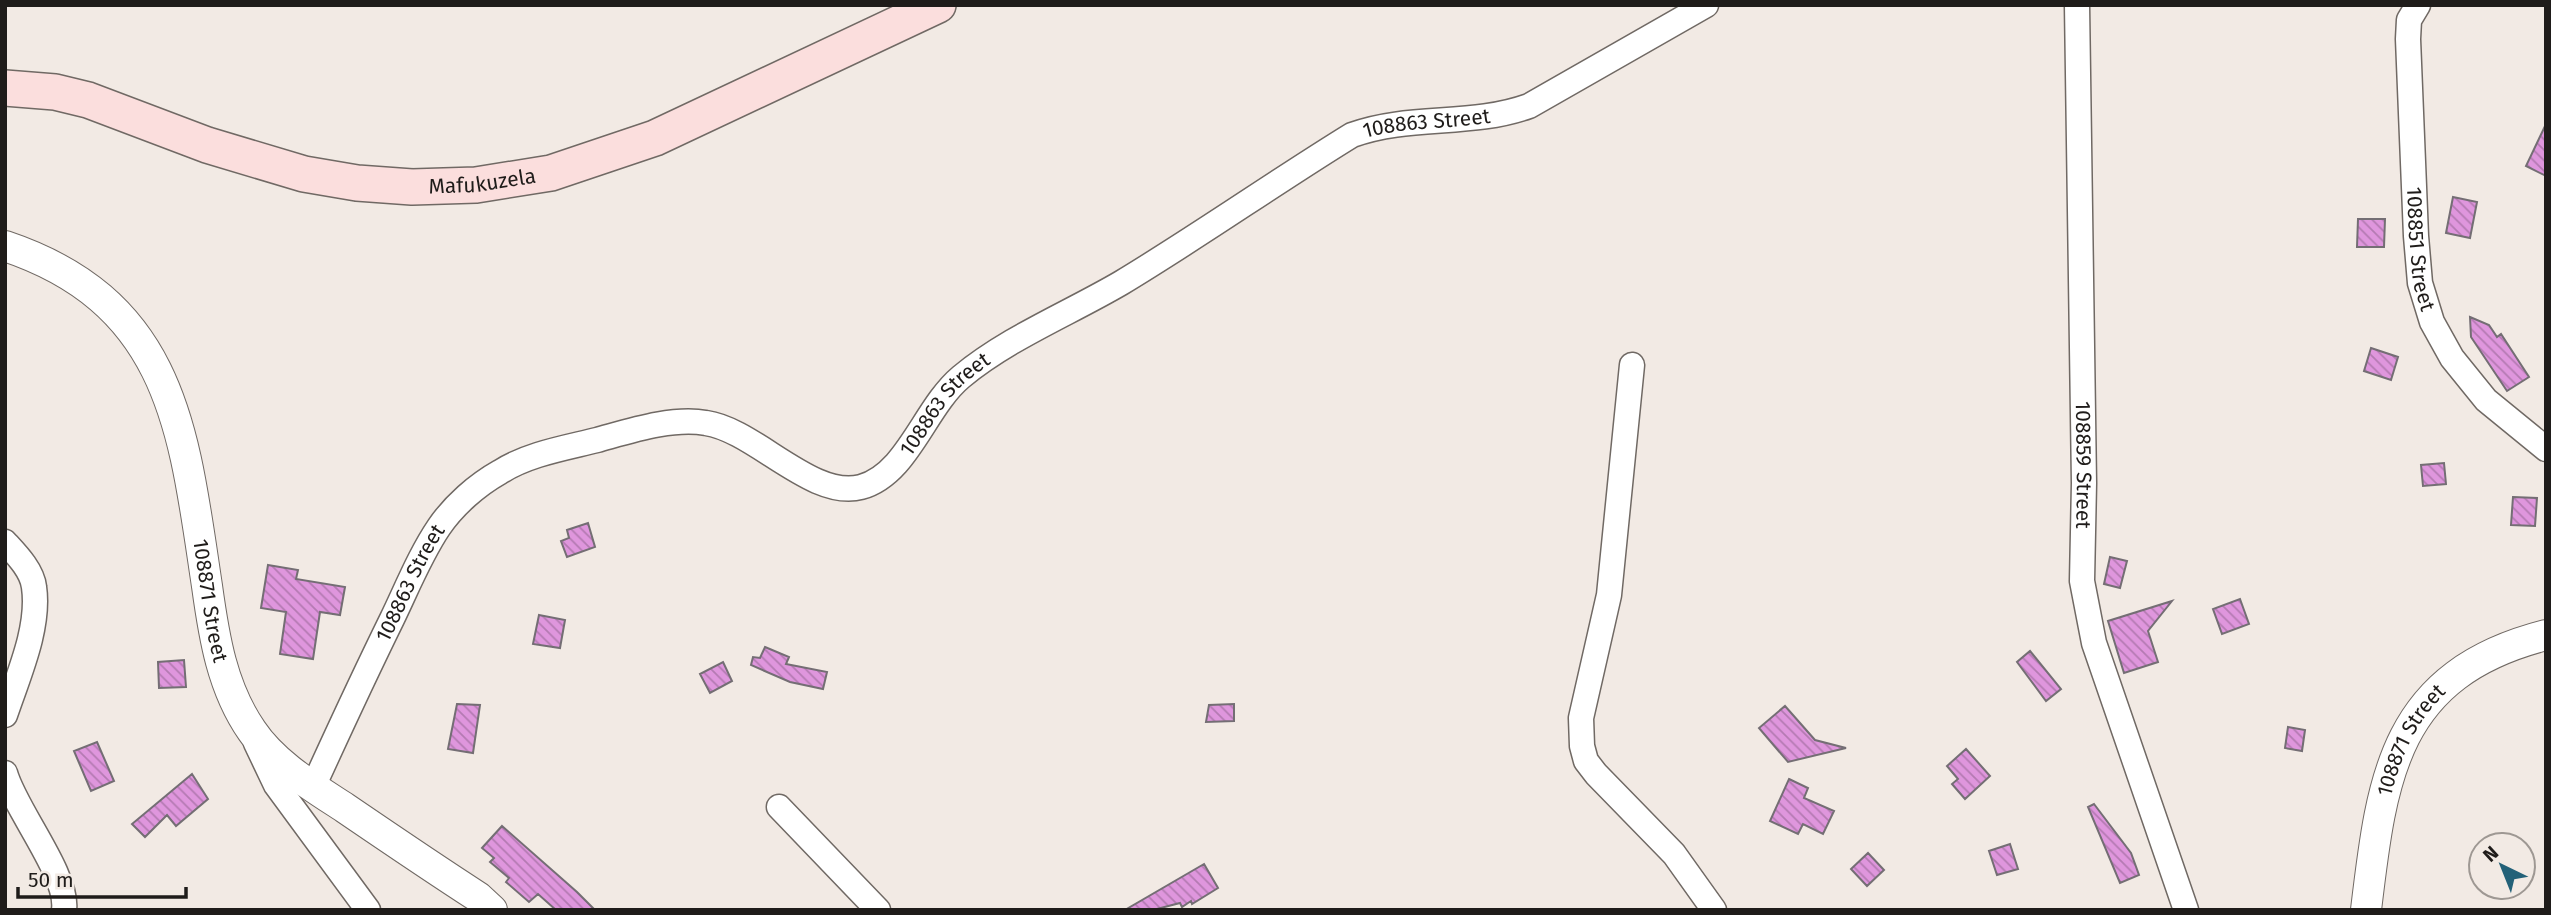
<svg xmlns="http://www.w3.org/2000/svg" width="2551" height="915" font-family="'Fira Sans',sans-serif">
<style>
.building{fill:url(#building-back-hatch);stroke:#746e74;stroke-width:2}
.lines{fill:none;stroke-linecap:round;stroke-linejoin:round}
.minor-casing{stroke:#706964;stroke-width:27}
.tertiary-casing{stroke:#706964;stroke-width:32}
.secondary-casing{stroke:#706964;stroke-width:38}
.minor{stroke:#fff;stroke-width:24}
.tertiary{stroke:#fff;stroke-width:30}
.secondary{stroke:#fbdedd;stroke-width:35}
.labels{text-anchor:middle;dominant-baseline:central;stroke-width:5;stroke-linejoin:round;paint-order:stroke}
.street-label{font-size:21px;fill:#1f1c1a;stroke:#f2eae4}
</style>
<defs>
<pattern id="building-back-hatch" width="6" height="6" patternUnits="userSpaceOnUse" patternTransform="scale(1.75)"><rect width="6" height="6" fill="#df96dd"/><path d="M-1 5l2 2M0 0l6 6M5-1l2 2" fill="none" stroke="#b47ab2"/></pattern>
</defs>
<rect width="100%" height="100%" fill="#f2eae4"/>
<path class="building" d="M2546 124V176L2526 166Z
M2453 197 2477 202 2470 238 2446 233Z
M2358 219H2385L2384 247H2357Z
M2470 317 2489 325 2497 337 2501 334 2529 377 2507 391 2471 337Z
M2371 348 2398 357 2391 380 2364 371Z
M2444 463 2446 484 2423 486 2421 465Z
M2513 497 2537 498 2535 526 2511 525Z
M588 523 595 547 567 557 561 541 569 538 567 530Z
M2110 557 2127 561 2120 588 2104 584Z
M268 565 298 570 296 579 345 587 340 615 320 612 313 659 280 654 286 612 261 608Z
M2240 599 2249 624 2222 634 2213 609Z
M2172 601 2148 631 2158 662 2124 673 2108 621Z
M539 615 565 620 560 648 533 644Z
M765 647 789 657 786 664 827 672 823 689 790 682 751 665 753 657 760 658Z
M2030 651 2061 689 2046 701 2017 662Z
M184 660 186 687 159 688 158 662Z
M723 662 732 681 710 693 700 674Z
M457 704 480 705 473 753 448 749Z
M1234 704V721L1206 722 1209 705Z
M1785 706 1815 740 1846 748 1788 762 1759 728Z
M2288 727 2305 730 2302 751 2285 748Z
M97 742 114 781 91 791 74 751Z
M1966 749 1990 776 1965 799 1952 784 1958 779 1947 766Z
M192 774 208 799 176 826 167 815 145 837 132 824Z
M1789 779 1808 788 1804 798 1834 811 1823 834 1803 824 1798 834 1770 821Z
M2094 804 2131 853 2139 875 2120 883 2088 807Z
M502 826 577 892 595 910H556L538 894 529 902 506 882 509 878 490 862 494 858 482 848Z
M2010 844 2018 869 1997 875 1989 851Z
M1868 853 1884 870 1867 886 1851 869Z
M1204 864 1218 888 1192 904 1191 901 1182 907 1180 903 1153 910H1125Z"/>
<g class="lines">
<defs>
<g id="minor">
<path id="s1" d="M2077 5 2084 483 2082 581 2094 643 2186 910"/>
<path id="s2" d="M2418 5 2409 20 2408 39 2416 236 2420 283 2432 322 2452 358 2486 400 2546 449"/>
<path d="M1632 365 1609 595 1581 718 1582 746 1586 761 1596 774 1674 854 1714 910"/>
<path d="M5 542C16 554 32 570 34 587 40 628 18 676 5 715"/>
<path d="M256 743 276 785 368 910"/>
<path d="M5 773C15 810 69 875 64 910"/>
<path id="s3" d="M313 787C339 730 365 674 392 619 407 588 420 555 439 527 454 505 477 485 500 472 528 454 565 448 597 440 630 431 672 417 706 423 755 430 812 500 861 487 908 474 924 408 961 377 1008 338 1068 314 1121 283 1199 236 1274 183 1352 135 1410 114 1471 127 1529 106L1706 5"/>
<path d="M779 807 878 910"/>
</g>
<g id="tertiary">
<path id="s4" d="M5 246C175 303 184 434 207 586 214 637 222 688 252 731 274 764 313 787 345 808 389 838 433 868 478 897L492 910"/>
<path id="s5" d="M2366 910C2382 775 2394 674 2546 635"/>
</g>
<g id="secondary">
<path id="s6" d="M5 88 55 92 88 100 207 145 304 174 357 183 412 187 476 185 551 173 655 138 938 5"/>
</g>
</defs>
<use href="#minor" class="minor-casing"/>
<use href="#tertiary" class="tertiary-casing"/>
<use href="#secondary" class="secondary-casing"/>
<use href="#minor" class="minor"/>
<use href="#tertiary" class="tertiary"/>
<use href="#secondary" class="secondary"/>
</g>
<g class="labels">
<g class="street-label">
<text stroke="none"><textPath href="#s3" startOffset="1444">108863 Street</textPath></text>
<text stroke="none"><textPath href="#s6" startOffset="492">Mafukuzela</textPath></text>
<text stroke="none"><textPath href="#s2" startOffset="247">108851 Street</textPath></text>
<text stroke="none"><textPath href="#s3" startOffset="877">108863 Street</textPath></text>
<text stroke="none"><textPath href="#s1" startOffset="460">108859 Street</textPath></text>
<text stroke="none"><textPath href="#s3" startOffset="226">108863 Street</textPath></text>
<text stroke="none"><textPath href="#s4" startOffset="439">108871 Street</textPath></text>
<text stroke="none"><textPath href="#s5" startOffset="178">108871 Street</textPath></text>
</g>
</g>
<rect width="2551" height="915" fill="none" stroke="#1f1c1a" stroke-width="14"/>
<g transform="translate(2502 866) rotate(317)"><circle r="33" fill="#f2eae4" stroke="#9e9893" stroke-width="2"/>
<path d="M0-5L12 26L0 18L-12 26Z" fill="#236178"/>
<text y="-10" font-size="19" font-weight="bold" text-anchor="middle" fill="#1f1c1a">N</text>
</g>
<path d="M18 887v10h168v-10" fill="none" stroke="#1f1c1a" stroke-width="3.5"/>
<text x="28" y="887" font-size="21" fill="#1f1c1a" stroke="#f2eae4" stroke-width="5" paint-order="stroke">50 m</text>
</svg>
